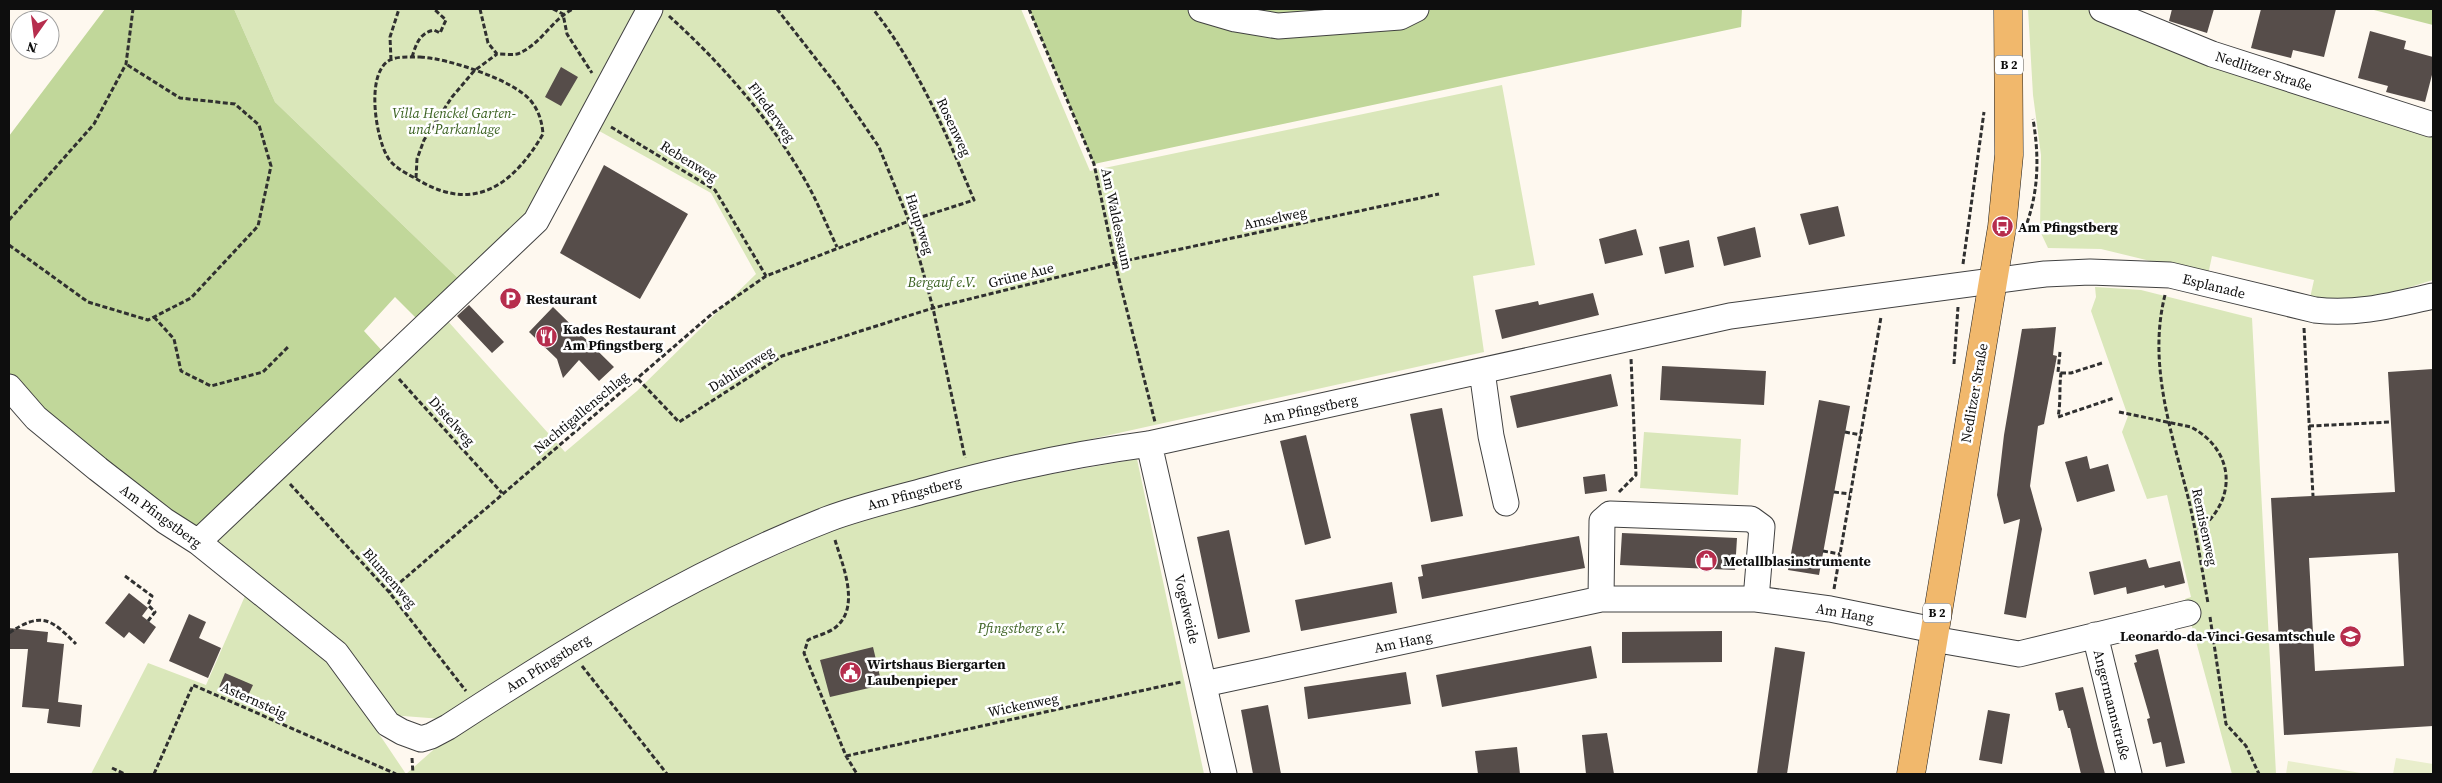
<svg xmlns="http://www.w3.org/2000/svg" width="2442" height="783" font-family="'Source Serif 4',serif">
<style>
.green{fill:#dae7ba}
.forest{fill:#c1d79a}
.pitch{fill:#e9eecc}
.building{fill:#564d4a;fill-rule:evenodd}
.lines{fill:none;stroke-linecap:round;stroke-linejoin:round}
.minor-casing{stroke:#414141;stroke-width:27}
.major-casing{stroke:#1f1f1f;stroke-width:29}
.path{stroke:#303030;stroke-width:3;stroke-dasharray:5 2.5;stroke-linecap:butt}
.minor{stroke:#fff;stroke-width:25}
.major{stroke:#f1b86c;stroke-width:28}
.labels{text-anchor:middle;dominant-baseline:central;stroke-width:5;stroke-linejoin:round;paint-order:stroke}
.shield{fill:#fff;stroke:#565656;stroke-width:1}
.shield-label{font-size:12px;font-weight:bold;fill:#0e0e0e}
.street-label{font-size:14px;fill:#0e0e0e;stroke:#fff}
.park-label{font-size:14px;font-style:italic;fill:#3b6221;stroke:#fff}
.poi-label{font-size:14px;font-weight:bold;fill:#0e0e0e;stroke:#fff;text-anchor:start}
</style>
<rect width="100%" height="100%" fill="#fef8ef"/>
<path class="green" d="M234 9H644L526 222 463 283 275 102Z
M656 9H1021L1090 171 1502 85 1535 265 1473 276 1484 352 979 464 826 510 442 719 390 715 206 540 446 319 565 452 637 391 756 274 711 193 592 127Z
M2028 9H2102L2430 124 2433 110V280L2365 301 2310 298 2314 280 2212 256 2208 275 2101 249 2048 248 2040 231 2041 155 2033 95Z
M2095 287 2141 290 2252 318 2276 774H2232L2191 623 2185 599 2191 597 2167 495 2147 499 2122 432 2128 416 2091 311 2096 297Z
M1644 432 1741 439 1738 495 1640 488Z
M1137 459 1204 774H91L148 663 206 685 245 596 330 661 406 774 440 744 673 601 831 531 972 488Z"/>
<path class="forest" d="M105 9H234L275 102 463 283 419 321 395 297 364 331 385 354 197 535 9 380V136Z
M1029 9H1742L1741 27 1094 164Z
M2370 9H2433V25Z"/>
<path class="pitch" d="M2396 758 2433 764V774H2393Z
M2288 761 2367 774H2286Z"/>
<path class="building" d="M2172 9H2214L2207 33 2169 21Z
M2261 9H2336L2324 57 2293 50 2291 58 2251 48Z
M2370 31 2406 41 2404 49 2433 57V71L2425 102 2386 92 2388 86 2358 78Z
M561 67 578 77 561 106 545 97Z
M604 165 688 214 640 299 560 253Z
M1838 206 1845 236 1809 245 1800 214Z
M1755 227 1761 257 1724 266 1717 237Z
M1636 229 1643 255 1605 264 1599 239Z
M1689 240 1694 267 1665 274 1659 247Z
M1593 293 1599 315 1502 339 1495 310 1538 301 1539 305Z
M469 305 504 342 492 353 457 316Z
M553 307 614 367 599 381 579 360 563 378 557 359 529 332Z
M2056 327 2053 355 2057 356 2044 424 2038 426 2030 486 2042 529 2026 618 2004 614 2020 519 2004 524 1997 495 2004 435 2022 329Z
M1662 366 1766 371 1764 405 1660 400Z
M2433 369V726L2284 735 2271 498 2395 492 2388 372ZM2398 553 2404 666 2315 671 2309 558Z
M1611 374 1618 406 1517 428 1510 396Z
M1819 400 1850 406 1819 575 1788 570Z
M1442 408 1463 516 1431 522 1410 414Z
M1306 435 1331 538 1305 545 1280 441Z
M2087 456 2090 469 2108 464 2115 491 2077 502 2065 462Z
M1605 474 1607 491 1585 494 1583 477Z
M1229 530 1250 632 1218 639 1197 537Z
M1622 533 1737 538 1735 570 1620 565Z
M1579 536 1585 568 1422 599 1418 577 1423 576 1421 565Z
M2146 559 2149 568 2180 561 2185 583 2165 588 2164 585 2127 594 2126 587 2094 595 2089 572Z
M1392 582 1397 613 1301 631 1295 600Z
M129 593 148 608 142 616 156 627 144 644 129 632 124 638 105 623Z
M189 614 206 622 199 638 221 648 208 678 169 661Z
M9 628 48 632 47 642 64 644 58 702 82 705 80 727 47 723 49 709 22 707 28 649H9Z
M1722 631V662L1622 663V632Z
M1591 646 1597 678 1442 707 1436 675Z
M873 647 882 685 830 697 820 660Z
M1775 647 1805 652 1787 774H1757Z
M2158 649 2185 763 2166 767 2161 742 2153 744 2147 719 2150 718 2134 663 2137 662 2135 655Z
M1406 672 1411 704 1308 719 1304 687Z
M225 673 253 685 245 702 218 690Z
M2083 687 2098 748 2105 774H2081L2070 728H2068L2063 710 2059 711 2055 693Z
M1268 705 1281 774H1253L1241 710Z
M1988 710 2010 714 2002 764 1979 760Z
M1607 733 1614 774H1586L1582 735Z
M1517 747 1520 774H1478L1475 751Z"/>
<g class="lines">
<defs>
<path id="minor" d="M1201 9 1235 19 1278 26 1400 17 1416 9
M2102 9 2212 54 2430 124
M1482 371 1491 436 1506 503
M9 387 36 418 98 469 165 521 198 542 336 653 388 724 402 732 421 739 431 736 448 727C569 648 692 572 828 519 860 507 894 499 927 490 1000 470 1074 454 1149 444L1730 316 2045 274 2090 272 2170 275 2315 310C2357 315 2393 305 2433 296
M1149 444 1224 774
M198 542 536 221 650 9
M1601 599 1602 521 1610 514 1751 519 1762 527 1756 599
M2095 635 2129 774
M1933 639 2019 654 2188 613
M1204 684 1601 599H1756L1830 609 1934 630"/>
<path id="major" d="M1911 774 2002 227 2009 155 2008 9"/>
</defs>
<use href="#minor" class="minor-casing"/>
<use href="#major" class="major-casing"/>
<path class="path" d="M480 9 488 43 497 54C503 54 511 55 517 54 540 46 552 19 573 9
M553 9 563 14 567 34 592 73
M777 9 838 87 879 147 909 221 933 308 965 458
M1029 9 1094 164 1115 263 1155 422
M669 16C724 66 774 123 810 189 820 208 828 228 837 247
M412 57C416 45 419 33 434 30L440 33 446 20 434 9
M420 57C447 58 514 80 531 101 539 111 542 122 543 134 515 182 477 214 420 181 410 175 393 168 387 156 376 137 365 73 390 60 398 56 411 57 420 57Z
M391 60 390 37 399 9
M611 127 715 190 766 276
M416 178 417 159 424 140 452 97 474 71 497 54
M9 220 94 124 126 64 133 9
M2027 223C2039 188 2039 155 2033 119
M9 245 88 302 148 320 191 298 258 226 271 166 259 125 235 104 180 98 126 64
M1963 264 1984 112
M2165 295C2147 366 2173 436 2190 505 2197 537 2202 570 2208 603
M154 317 174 339 181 371 211 386 263 372 288 347
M2304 328 2313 496
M2060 352 2058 372 2061 373C2059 388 2061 402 2058 417L2114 398
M1954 364 1958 307
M2061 373H2071L2102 363
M399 379 502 493
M638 379 679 422 782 356 933 308 1115 263 1439 194
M2119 412 2191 427C2236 451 2238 502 2196 532
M2309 426 2391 422
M1845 432 1861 435
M290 484 389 592 466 691
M1619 492 1636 475 1631 358
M1834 492 1850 494
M835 540C842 564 861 606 836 627 829 633 816 636 808 640L804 653 846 756 857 774
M1823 551 1840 554
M125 576 152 596 148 605 155 612 148 621
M1834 589 1881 317
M389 592 713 313 766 276 909 221 974 200C946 133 918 66 873 9
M2210 617 2226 724 2246 746 2259 774
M9 633C42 611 51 619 76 644
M582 666 667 774
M846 756 1181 682
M412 758 413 774
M112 768 125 774
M154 774 193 685 396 774"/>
<use href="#minor" class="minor"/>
<use href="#major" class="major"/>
</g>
<defs>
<symbol id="bus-disc" viewBox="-11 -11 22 22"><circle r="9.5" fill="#b62d4d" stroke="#fff"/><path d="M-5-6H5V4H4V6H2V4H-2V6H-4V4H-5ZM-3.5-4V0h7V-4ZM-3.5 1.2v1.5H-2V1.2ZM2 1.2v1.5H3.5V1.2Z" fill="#fff"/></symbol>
<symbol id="parking-disc" viewBox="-11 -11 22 22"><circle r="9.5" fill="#b62d4d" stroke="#fff"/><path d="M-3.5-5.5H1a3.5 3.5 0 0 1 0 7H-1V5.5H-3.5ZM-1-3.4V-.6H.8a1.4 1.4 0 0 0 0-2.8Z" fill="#fff"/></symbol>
<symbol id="restaurant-disc" viewBox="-11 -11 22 22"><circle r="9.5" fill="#b62d4d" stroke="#fff"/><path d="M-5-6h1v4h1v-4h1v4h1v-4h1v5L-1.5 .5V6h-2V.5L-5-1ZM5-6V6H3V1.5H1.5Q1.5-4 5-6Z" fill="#fff"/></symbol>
<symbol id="shop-disc" viewBox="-11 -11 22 22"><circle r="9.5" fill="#b62d4d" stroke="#fff"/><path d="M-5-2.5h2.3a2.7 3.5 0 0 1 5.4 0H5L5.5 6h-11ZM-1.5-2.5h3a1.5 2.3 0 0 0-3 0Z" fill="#fff"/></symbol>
<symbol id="school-disc" viewBox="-11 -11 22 22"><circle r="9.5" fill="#b62d4d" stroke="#fff"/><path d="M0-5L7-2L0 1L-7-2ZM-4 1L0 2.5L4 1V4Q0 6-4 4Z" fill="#fff"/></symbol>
<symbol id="civic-disc" viewBox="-11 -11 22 22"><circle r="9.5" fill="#b62d4d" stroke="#fff"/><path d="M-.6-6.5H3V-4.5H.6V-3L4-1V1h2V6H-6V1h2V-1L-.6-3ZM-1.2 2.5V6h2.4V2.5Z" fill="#fff"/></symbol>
</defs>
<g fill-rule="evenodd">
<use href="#bus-disc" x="1990" y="214" width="25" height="25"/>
<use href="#parking-disc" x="498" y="286" width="25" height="25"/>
<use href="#restaurant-disc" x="534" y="324" width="25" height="25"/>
<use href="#shop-disc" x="1694" y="548" width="25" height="25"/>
<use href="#school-disc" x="2338" y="624" width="25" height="25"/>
<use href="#civic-disc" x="838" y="660" width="25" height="25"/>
</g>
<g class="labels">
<g class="shield">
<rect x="1995" y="55.5" width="28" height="19" rx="4"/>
<rect x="1923" y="603.5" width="28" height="19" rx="4"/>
</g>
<g class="shield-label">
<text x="2009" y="65">B 2</text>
<text x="1937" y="613">B 2</text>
</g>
<g class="street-label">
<text transform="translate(2264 71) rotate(18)">Nedlitzer Straße</text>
<text transform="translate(772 112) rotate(54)">Fliederweg</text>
<text transform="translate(954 127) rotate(65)">Rosenweg</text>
<text transform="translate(689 161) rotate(32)">Rebenweg</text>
<text transform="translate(1275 218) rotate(-12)">Amselweg</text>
<text transform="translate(1117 219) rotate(78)">Am Waldessaum</text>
<text transform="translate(920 224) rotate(72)">Hauptweg</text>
<text transform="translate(1021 275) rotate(-14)">Grüne Aue</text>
<text transform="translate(2214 286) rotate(14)">Esplanade</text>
<text transform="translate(741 369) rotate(-32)">Dahlienweg</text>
<text transform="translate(1974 393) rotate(-80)">Nedlitzer Straße</text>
<text transform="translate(1310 409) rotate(-12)">Am Pfingstberg</text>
<text transform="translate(581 412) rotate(-40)">Nachtigallenschlag</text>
<text transform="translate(452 421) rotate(48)">Distelweg</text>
<text transform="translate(914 493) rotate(-15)">Am Pfingstberg</text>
<text transform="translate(161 516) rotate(36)">Am Pfingstberg</text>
<text transform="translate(2205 527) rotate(78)">Remisenweg</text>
<text transform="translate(390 578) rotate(49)">Blumenweg</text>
<text transform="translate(1187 609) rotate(77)">Vogelweide</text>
<text transform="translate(1845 613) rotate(10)">Am Hang</text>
<text transform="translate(1403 642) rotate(-12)">Am Hang</text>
<text transform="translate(548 663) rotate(-32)">Am Pfingstberg</text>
<text transform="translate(254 700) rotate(24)">Asternsteig</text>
<text transform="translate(1023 705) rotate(-12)">Wickenweg</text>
<text transform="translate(2112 705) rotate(76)">Angermannstraße</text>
</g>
<g class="park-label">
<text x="454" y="113">Villa Henckel Garten-<tspan x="454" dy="16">und Parkanlage</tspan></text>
<text x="942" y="282">Bergauf e.V.</text>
<text x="1022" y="628">Pfingstberg e.V.</text>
</g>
<g class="poi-label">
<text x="2018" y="227">Am Pfingstberg</text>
<text x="526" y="299">Restaurant</text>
<text x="563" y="329">Kades Restaurant<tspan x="563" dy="16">Am Pfingstberg</tspan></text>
<text x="1723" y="561">Metallblasinstrumente</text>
<text x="2335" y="636" text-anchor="end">Leonardo-da-Vinci-Gesamtschule</text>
<text x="867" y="664">Wirtshaus Biergarten<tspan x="867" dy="16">Laubenpieper</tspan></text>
</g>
</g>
<rect width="2442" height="783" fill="none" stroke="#0e0e0e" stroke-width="20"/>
<g transform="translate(35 35) rotate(194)"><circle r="24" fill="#ffffff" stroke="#9f9f9f"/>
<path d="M0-4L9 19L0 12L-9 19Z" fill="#b62d4d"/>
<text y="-8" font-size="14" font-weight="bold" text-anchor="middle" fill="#0e0e0e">N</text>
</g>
</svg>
